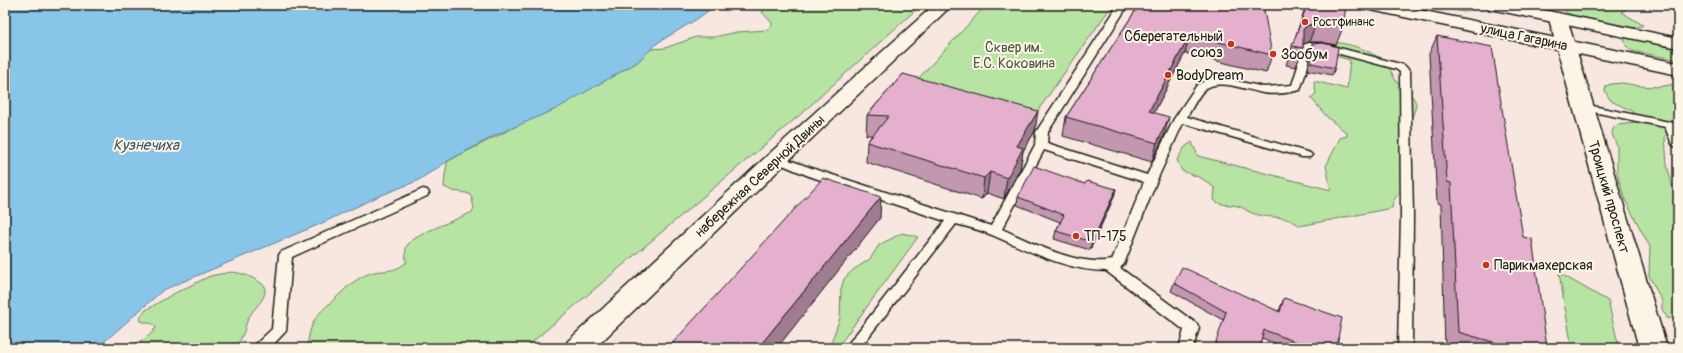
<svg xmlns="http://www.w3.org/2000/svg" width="1683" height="353" font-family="Pangolin,sans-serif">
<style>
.green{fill:#b7e4a2;stroke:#6a805f}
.water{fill:#89c5e9;stroke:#5d8197}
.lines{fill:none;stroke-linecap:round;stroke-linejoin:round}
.service-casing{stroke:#1c1c1c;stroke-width:3}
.tertiary-casing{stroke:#1c1c1c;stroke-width:3}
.secondary-casing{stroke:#1c1c1c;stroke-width:3}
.primary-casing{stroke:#1c1c1c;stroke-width:3}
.service{fill:#fcf5e5;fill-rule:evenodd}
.tertiary{fill:#fcf5e5;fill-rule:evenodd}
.secondary{fill:#fcf5e5;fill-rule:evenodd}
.primary{fill:#fcf5e5;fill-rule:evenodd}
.wall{fill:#c497b0;stroke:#1c1c1c}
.shaded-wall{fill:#a07b90;stroke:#1c1c1c}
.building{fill:#e4b0cd;stroke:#1c1c1c}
.poi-dot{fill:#c8321e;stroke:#fcf5e5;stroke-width:1.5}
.labels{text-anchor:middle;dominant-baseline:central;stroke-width:4;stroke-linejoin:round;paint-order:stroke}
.far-poi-label{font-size:12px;fill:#1c1c1c;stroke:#fcf5e5;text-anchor:start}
.poi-label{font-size:14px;fill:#1c1c1c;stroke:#fcf5e5;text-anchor:start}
.street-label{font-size:14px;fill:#1c1c1c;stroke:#fcf5e5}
.park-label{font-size:14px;fill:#4a5844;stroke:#fcf5e5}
.water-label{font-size:15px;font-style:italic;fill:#425764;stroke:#fcf5e5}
</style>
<rect width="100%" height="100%" fill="#f7e7e0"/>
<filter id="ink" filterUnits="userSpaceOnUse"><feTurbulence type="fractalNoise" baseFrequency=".025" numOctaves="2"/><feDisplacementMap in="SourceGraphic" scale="8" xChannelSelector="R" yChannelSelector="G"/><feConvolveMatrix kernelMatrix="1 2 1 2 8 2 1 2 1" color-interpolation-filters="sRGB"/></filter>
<g filter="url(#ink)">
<path class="green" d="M767 5H921L801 114 525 348H307C311 315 319 314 341 293 349 285 358 278 368 274 382 268 390 275 406 263 406 259 405 252 406 248 409 235 460 219 472 212L474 208 471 195 466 193 453 191 444 187C444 182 446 165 448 161L597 85 636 63 651 49 665 48 696 37H714L737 32 768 30 772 25V23L762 12Z
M986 5H1104L1111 7 1036 113 917 80Z
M1427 5H1466L1470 8 1469 11 1464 12Z
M1562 5H1632L1621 12 1643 25C1635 33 1577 19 1567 13 1564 11 1564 8 1562 5Z
M1624 38H1631L1678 47V60L1632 51 1626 46Z
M1320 41C1343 42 1370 47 1387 65 1391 70 1393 76 1396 81 1402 88 1411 92 1415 101 1418 107 1412 115 1411 121 1407 142 1408 164 1404 185 1402 195 1392 196 1392 208L1300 226C1283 213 1269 220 1252 213 1246 211 1243 207 1238 206 1229 204 1220 206 1214 200L1215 188 1201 178 1182 171 1177 160 1185 147 1192 142 1198 156 1331 190 1326 166 1340 138 1347 136V133L1327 117 1311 98 1316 93 1314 81 1347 89 1350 60 1328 54Z
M1623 83C1644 87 1657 89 1678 83V134L1671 133 1665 136 1667 165 1678 208V315L1668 319 1662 309V301L1649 276 1650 247 1625 200 1617 173V146L1612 134 1613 129 1617 125 1644 122 1630 110 1611 101 1605 91 1606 86 1611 84Z
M902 233 918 237 837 348H829L840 318 841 289 844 279 853 270 870 259 879 245Z
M231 272C244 273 255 278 265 286 267 301 254 306 248 319 246 323 245 329 243 334 241 339 238 343 236 348H121C135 343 148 341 156 327L153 324 140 321 141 316 146 310 173 294 210 276Z
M1559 273 1608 301 1619 348H1572Z"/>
<path class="water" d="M5 5H716L697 19 659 42 636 63 556 109 496 135 448 161 417 181 377 197 320 224 163 290 97 348H5Z"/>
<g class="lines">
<defs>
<path id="service" d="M1110 5H1120L1125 10 1048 132 1047 143 1147 175 1174 119 1197 85 1207 80 1222 78 1264 87 1292 85 1298 66V48L1300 46 1309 43H1321L1404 65 1410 71 1413 215 1412 348H1398L1401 215 1400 72 1396 69 1321 49 1308 50V66L1300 90C1288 93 1274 95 1263 93 1247 90 1219 78 1205 89 1199 94 1191 110 1187 117L1310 153 1312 155 1310 157H1302L1183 123 1157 180 1124 264 1120 268 1197 324 1199 328 1193 348H1179L1184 330 1106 271C1066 271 1028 250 992 235 980 230 968 227 956 224L860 348H845L945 221 809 176 773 161 771 159 773 157H781L817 170 991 226 1035 145 1036 132 1115 10ZM1044 150 1144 182 1112 260C1079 267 1032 243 1002 229Z
M1583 104 1674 123 1678 131V147L1674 146 1672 144 1665 127 1579 109 1578 107Z
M423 189 427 190 429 193 427 196 292 257 286 331 270 348H254L256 344 272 329 279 255 281 252Z"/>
<path id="tertiary" d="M934 5H952L785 164 595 348H564L568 341 769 154Z"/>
<path id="secondary" d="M1558 14 1564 15 1567 19 1667 348H1639L1549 19 1552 15Z"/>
<path id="primary" d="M1363 5H1395L1678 63V75L1371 10 1365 9Z
M1487 5H1519L1678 38V48L1495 10 1489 9Z"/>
</defs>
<use href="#service" class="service-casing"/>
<use href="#tertiary" class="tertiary-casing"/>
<use href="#secondary" class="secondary-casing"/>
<use href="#primary" class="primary-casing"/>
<use href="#service" class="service"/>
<use href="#tertiary" class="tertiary"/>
<use href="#secondary" class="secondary"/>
<use href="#primary" class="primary"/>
</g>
<path class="wall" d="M1139 5 1272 55 1266 73 1185 53 1154 112 1164 136 1152 162 1063 136 1066 117Z
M1306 5 1343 27 1336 45 1321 42H1309L1303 44V48L1296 67 1286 65Z
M1437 36 1523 237 1547 348H1445L1441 204 1437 203 1429 54Z
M1312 44 1335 68 1332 75 1308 70 1310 51Z
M903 74 1035 131 1023 151 1020 169 1004 199 987 193 982 199 866 162 867 142 872 135H866L867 115Z
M1085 184 1114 197 1090 250 1054 239 1056 231 1060 222 1017 205 1018 197Z
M1174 283 1279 311 1284 298 1338 338 1336 348H1287L1262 338 1223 320 1171 291Z"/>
<path class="shaded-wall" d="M1316 23 1309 42 1300 45 1296 48 1303 30 1306 26Z
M1190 35 1185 53 1145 130 1149 111Z
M1038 111 1035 131 1023 151 1020 169 1004 199 1007 178 1017 146Z
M1169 117 1164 136 1152 162 1157 143Z
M990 172 987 193 982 199 984 178Z
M1116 189 1114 197 1090 250 1092 242Z
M881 197 880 218 777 348H758Z"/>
<path class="building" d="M1139 5H1263L1272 55 1190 35 1149 111 1169 117 1157 143 1066 117Z
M1307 5H1346L1343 27 1328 23H1316L1306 26 1303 30V48L1292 46Z
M1437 36 1492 47 1523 237 1532 239 1547 348H1514L1458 332 1451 183 1447 182Z
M1323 43 1338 47 1335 68 1311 63 1312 44Z
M903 74 1038 111 1017 146 1023 148 1007 178 990 172 984 178 867 142 889 116 867 115Z
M1034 166 1085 184 1087 181 1116 189 1092 242 1056 231 1064 215 1018 197Z
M823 178 881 197 758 348H668Z
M1182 267 1280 312 1284 298 1342 318 1338 338H1339L1336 348H1313L1264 330 1259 348H1214L1226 312 1174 283Z"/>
</g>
<g class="poi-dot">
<circle cx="1305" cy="22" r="4"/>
<circle cx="1231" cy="44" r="4"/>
<circle cx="1273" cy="54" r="4"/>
<circle cx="1168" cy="75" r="4"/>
<circle cx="1076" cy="236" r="4"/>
<circle cx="1486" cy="265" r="4"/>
</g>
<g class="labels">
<g class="far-poi-label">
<text x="1313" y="22">Ростфинанс</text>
</g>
<g class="poi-label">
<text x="1223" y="36" text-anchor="end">Сберегательный<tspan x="1223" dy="16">союз</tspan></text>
<text x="1281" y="54">Зообум</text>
<text x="1176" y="75">BodyDream</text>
<text x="1084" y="236">ТП-175</text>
<text x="1494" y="265">Парикмахерская</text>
</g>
<g class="street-label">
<text transform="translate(1524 37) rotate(12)">улица Гагарина</text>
<text transform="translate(760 176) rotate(-43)">набережная Северной Двины</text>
<text transform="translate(1609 197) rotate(74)">Троицкий проспект</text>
</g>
<g class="park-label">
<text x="1014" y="47">Сквер им.<tspan x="1014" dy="16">Е.С. Коковина</tspan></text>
</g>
<g class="water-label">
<text x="146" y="145">Кузнечиха</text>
</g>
</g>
<rect width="1683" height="353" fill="none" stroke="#fcf5e5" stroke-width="20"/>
<rect x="10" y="10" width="1663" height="333" fill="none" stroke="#1c1c1c" stroke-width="1.5" filter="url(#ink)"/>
</svg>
